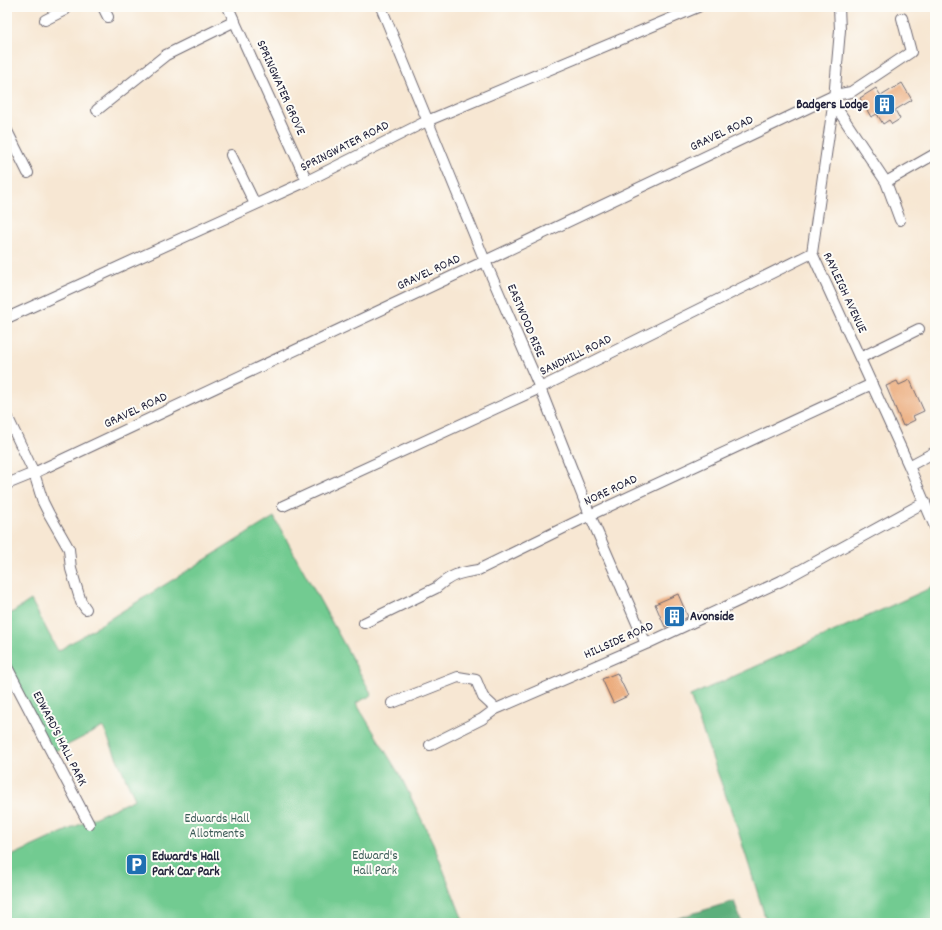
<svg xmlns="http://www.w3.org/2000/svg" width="942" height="930" font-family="Dekko,sans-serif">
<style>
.green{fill:#72cb91;stroke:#4a7666}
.forest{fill:#5daf7b;stroke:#40685b}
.building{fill:#ebaa7a}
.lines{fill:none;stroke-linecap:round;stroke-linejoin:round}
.street-casing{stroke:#6d6770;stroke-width:12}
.street{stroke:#fff;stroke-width:10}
.labels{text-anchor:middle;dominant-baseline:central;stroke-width:4;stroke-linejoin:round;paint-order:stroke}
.street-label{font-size:13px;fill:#22223b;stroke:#fdfcf7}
.poi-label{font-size:13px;font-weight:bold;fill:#22223b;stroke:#fdfcf7;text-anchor:start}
.park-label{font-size:13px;fill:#3e5d59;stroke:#fdfcf7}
</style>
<rect width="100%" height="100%" fill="#fdfcf7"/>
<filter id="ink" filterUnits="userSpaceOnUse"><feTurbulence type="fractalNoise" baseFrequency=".025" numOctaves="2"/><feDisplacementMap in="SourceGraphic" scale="8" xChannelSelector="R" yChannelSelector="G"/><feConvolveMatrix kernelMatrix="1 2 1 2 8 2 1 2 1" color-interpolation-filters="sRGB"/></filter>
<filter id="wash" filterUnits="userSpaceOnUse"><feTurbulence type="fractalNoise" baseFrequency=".012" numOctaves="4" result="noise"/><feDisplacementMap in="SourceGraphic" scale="16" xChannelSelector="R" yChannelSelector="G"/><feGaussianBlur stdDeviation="0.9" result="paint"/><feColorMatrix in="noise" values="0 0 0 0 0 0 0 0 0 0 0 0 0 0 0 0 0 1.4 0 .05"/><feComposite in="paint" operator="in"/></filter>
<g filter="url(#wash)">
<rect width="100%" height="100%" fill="#f7e7d3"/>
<path class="green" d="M274 517 372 695 356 703 401 777 433 843 464 923H7V858L135 799 103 727 52 753 7 667V616L31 600 58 651Z
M935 586V923H767L736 824 690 696Z"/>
<path class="forest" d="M734 901 742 923H662Z"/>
<g id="blocks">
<path class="building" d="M902 83 912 100 895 110 900 119 892 124 889 120 883 124 877 114 871 117 860 98 876 88 881 96Z
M910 380 924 411 913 416 915 420 903 426 886 386 897 381 899 385Z
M678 594 688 617 665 627 655 604Z
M617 673 628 696 613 703 602 679Z"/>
</g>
</g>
<g filter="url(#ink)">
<use href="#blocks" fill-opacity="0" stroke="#6d6770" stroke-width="1"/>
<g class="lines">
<defs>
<path id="street" d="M103 7 108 17
M228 7 307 181
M381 7 485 261 540 388 590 515 646 644
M839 7 840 30 834 99 812 253 909 466 935 527
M45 20 65 10
M834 104 886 182 900 220
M97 110 166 55 235 21
M7 131 28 173
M231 155 255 204
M886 182 935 154
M7 318 307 181 427 121 698 7
M860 358 919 329
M7 416 34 473 485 261 835 95 851 92 911 52 902 18
M909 466 935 452
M7 484 34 473 43 502 49 514 69 549 71 569 81 602 86 609
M283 506 540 388 812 253
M364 623 436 588C451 575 458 573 478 570L590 515 872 384
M7 667 89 824
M392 703 458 677 476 680 483 697 496 709 646 644 781 581 925 502
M430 745 482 719 497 708"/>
</defs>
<use href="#street" class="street-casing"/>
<use href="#street" class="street"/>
</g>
</g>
<defs>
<symbol id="building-square" viewBox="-11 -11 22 22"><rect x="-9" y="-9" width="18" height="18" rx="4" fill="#1f6fb2" stroke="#fdfcf7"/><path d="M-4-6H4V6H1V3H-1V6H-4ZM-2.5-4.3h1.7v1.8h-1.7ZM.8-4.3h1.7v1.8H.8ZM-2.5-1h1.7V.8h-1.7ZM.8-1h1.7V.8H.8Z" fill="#fff"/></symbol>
<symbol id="parking-square" viewBox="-11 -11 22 22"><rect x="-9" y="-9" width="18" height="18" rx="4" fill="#1f6fb2" stroke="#fdfcf7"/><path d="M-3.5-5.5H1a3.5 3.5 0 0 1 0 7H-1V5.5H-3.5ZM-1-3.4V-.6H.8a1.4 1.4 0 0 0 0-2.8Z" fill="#fff"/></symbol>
</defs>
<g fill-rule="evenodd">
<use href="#building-square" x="872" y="92" width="25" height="25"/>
<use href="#building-square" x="662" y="604" width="25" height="25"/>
<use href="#parking-square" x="124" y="852" width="25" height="25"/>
</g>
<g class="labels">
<g class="street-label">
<text transform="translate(280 88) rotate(66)">SPRINGWATER GROVE</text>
<text transform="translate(722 134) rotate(-25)">GRAVEL ROAD</text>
<text transform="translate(345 147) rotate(-27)">SPRINGWATER ROAD</text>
<text transform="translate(429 273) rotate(-25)">GRAVEL ROAD</text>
<text transform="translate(844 293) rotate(65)">RAYLEIGH AVENUE</text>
<text transform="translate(525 321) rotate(67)">EASTWOOD RISE</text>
<text transform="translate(576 356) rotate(-26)">SANDHILL ROAD</text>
<text transform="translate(136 411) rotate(-25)">GRAVEL ROAD</text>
<text transform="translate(611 491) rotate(-25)">NORE ROAD</text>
<text transform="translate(619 641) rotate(-24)">HILLSIDE ROAD</text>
<text transform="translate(59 739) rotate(63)">EDWARD'S HALL PARK</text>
</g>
<g class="poi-label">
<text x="868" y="105" text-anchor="end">Badgers Lodge</text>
<text x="690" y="617">Avonside</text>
<text x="152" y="857">Edward's Hall<tspan x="152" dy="15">Park Car Park</tspan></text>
</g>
<g class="park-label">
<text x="217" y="819">Edwards Hall<tspan x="217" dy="15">Allotments</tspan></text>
<text x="375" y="856">Edward's<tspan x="375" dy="15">Hall Park</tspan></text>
</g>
</g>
<rect width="942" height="930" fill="none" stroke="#fdfcf7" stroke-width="24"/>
</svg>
